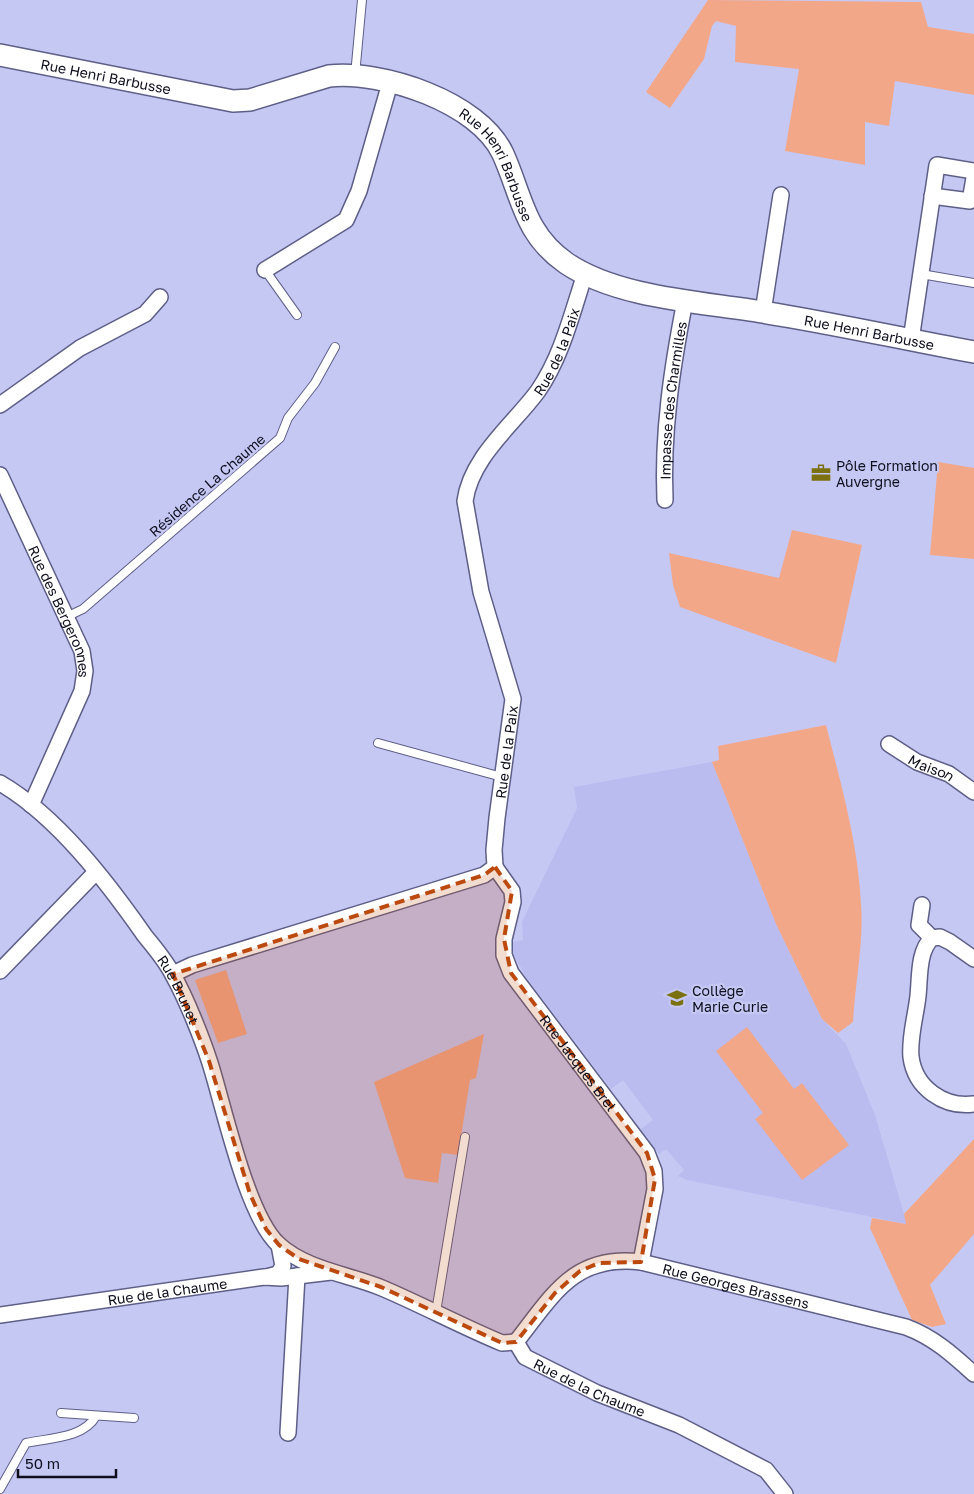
<svg xmlns="http://www.w3.org/2000/svg" width="974" height="1494" font-family="'Golos Text',sans-serif">
<style>
.built{fill:#babbee}
.green{fill:#f3a789}
.lines{fill:none;stroke-linecap:round;stroke-linejoin:round}
.lane-casing{stroke:#5e5f86;stroke-width:10}
.street-casing{stroke:#5e5f86;stroke-width:18}
.secondary-casing{stroke:#5e5f86;stroke-width:24}
.lane{stroke:#fff;stroke-width:8}
.street{stroke:#fff;stroke-width:15}
.secondary{stroke:#fff;stroke-width:21}
.marked{fill:#bc4a0f;fill-opacity:0.2;stroke:#bc4a0f;stroke-width:4;stroke-dasharray:10 6;stroke-linejoin:round}
.labels{text-anchor:middle;dominant-baseline:central;stroke-width:4.5;stroke-linejoin:round;paint-order:stroke}
.street-label{font-size:14px;fill:#0e0e1d;stroke:#c6c8f4}
.poi-label{font-size:14px;fill:#0e0e1d;stroke:#c6c8f4;text-anchor:start}
</style>
<rect width="100%" height="100%" fill="#c6c8f4"/>
<path class="built" d="M712 762 776 924 822 1019 846 1044 875 1115 907 1224 687 1180 678 1176 684 1170 666 1149 659 1154 640 1130 653 1120 623 1080 611 1089 526 977 514 955 512 942 523 940 522 922 577 808 574 787Z"/>
<path class="green" d="M708 0 921 2 928 27 974 34V95L895 81 889 126 865 122V165L785 151 799 69 735 62 736 26 716 21 712 26 704 59 670 108 646 92Z
M938 462 974 468V559L930 555Z
M792 530 862 545 836 663 680 607 673 585 669 553 779 578Z
M826 725C841 784 858 843 861 904 864 943 855 983 853 1022L838 1033 822 1019 776 924 712 762 719 760 718 746Z
M226 970 247 1034 218 1043 195 980Z
M747 1027 794 1089 802 1083 849 1145 802 1180 755 1119 763 1113 716 1051Z
M484 1034 476 1078 470 1080 458 1155 442 1153 438 1183 405 1178 374 1082Z
M974 1139V1234L930 1285 946 1324 932 1327 912 1320 870 1228 872 1218 906 1224 904 1214Z"/>
<g class="lines">
<defs>
<path id="lane" d="M355 75 362 0
M265 270 297 315
M921 274 974 283
M66 617 83 609 280 438 288 418 315 383 335 347
M378 743 502 777
M436 1312 465 1137
M61 1413 134 1418
M0 1489 26 1443C50 1438 84 1438 96 1416"/>
<g id="street">
<path d="M932 196 970 201 974 178"/>
<path d="M265 270 346 220 359 191 390 83"/>
<path d="M763 312 781 195"/>
<path d="M911 340 937 165 974 171"/>
<path d="M0 405 80 348 145 314 160 297"/>
<path id="s1" d="M0 475 82 651 85 671 82 691 31 805"/>
<path id="s2" d="M665 500C662 433 672 367 685 301"/>
<path id="s3" d="M889 744 917 762 949 774 974 792"/>
<path id="s4" d="M0 783C57 816 108 883 145 936 155 948 166 961 173 975 186 998 202 1038 210 1063 224 1107 247 1217 279 1245 307 1270 348 1274 382 1288 422 1305 461 1326 502 1343L516 1342"/>
<path id="s5" d="M495 867 512 891 513 902 504 939V955L511 973 647 1153 654 1171 655 1189 641 1262"/>
<path d="M922 905 919 925 932 938"/>
<path d="M974 959 950 942 940 937 932 938C918 951 920 977 918 996 916 1015 909 1038 911 1057 915 1088 944 1108 974 1104"/>
<path d="M0 971 96 872"/>
<path id="s6" d="M173 974 192 965 484 875 495 867 494 850 497 818 513 699 481 592 465 501C471 457 513 425 538 391 562 356 572 313 585 274"/>
<path d="M266 1277 278 1274 283 1266 279 1245"/>
<path id="s7" d="M0 1315 264 1277 281 1278 331 1272"/>
<path id="s8" d="M516 1342C553 1295 574 1254 641 1262L906 1327C933 1337 952 1354 974 1374"/>
<path id="s9" d="M516 1342 525 1357 597 1393 679 1425 766 1470 785 1494"/>
<path d="M288 1433 297 1276"/>
</g>
<g id="secondary">
<path id="s10" d="M0 55 233 101 250 100 329 76C382 70 479 102 503 154 522 196 524 234 566 263 617 298 702 302 762 312 833 323 903 339 974 352"/>
</g>
</defs>
<use href="#lane" class="lane-casing"/>
<use href="#street" class="street-casing"/>
<use href="#secondary" class="secondary-casing"/>
<use href="#lane" class="lane"/>
<use href="#street" class="street"/>
<use href="#secondary" class="secondary"/>
</g>
<path class="marked" d="M495 867 512 891 504 939 511 973 647 1153 655 1179 641 1262 599 1263 580 1271 555 1293 516 1342 502 1343 381 1287 299 1259 279 1245 266 1229 250 1194 209 1061 173 974 484 875Z"/>
<defs>
<symbol id="office-bare" viewBox="-9 -9 18 18"><path d="M-6-3h4V-5.5h4V-3h4V5H-6ZM-1-4.5V-3h2v-1.5ZM-6 0V1H6V0Z" fill="#7c7111" stroke="#c6c8f4" stroke-width="2.5" paint-order="stroke"/></symbol>
<symbol id="school-bare" viewBox="-9 -9 18 18"><path d="M0-5L7-2L0 1L-7-2ZM-4 1L0 2.5L4 1V4Q0 6-4 4Z" fill="#7c7111" stroke="#c6c8f4" stroke-width="2.5" paint-order="stroke"/></symbol>
</defs>
<g fill-rule="evenodd">
<use href="#office-bare" x="807" y="459" width="28" height="28"/>
<use href="#school-bare" x="663" y="984" width="28" height="28"/>
</g>
<g class="labels">
<g class="street-label">
<text stroke="none"><textPath href="#s10" startOffset="108">Rue Henri Barbusse</textPath></text>
<text stroke="none"><textPath href="#s10" startOffset="542">Rue Henri Barbusse</textPath></text>
<text stroke="none"><textPath href="#s10" startOffset="978">Rue Henri Barbusse</textPath></text>
<text stroke="none"><textPath href="#s6" startOffset="891">Rue de la Paix</textPath></text>
<text stroke="none"><textPath href="#s2" startOffset="100">Impasse des Charmilles</textPath></text>
<text transform="translate(207 485) rotate(-41)">Résidence La Chaume</text>
<text stroke="none"><textPath href="#s1" startOffset="150">Rue des Bergeronnes</textPath></text>
<text stroke="none"><textPath href="#s6" startOffset="456">Rue de la Paix</textPath></text>
<text stroke="none"><textPath href="#s3" startOffset="49">Maison</textPath></text>
<text stroke="none"><textPath href="#s4" startOffset="276">Rue Brunet</textPath></text>
<text stroke="none"><textPath href="#s5" startOffset="226">Rue Jacques Brel</textPath></text>
<text stroke="none"><textPath href="#s8" startOffset="256">Rue Georges Brassens</textPath></text>
<text stroke="none"><textPath href="#s7" startOffset="169">Rue de la Chaume</textPath></text>
<text stroke="none"><textPath href="#s9" startOffset="89">Rue de la Chaume</textPath></text>
</g>
<g class="poi-label">
<text x="836" y="465">Pôle Formation<tspan x="836" dy="16">Auvergne</tspan></text>
<text x="692" y="990">Collège<tspan x="692" dy="16">Marie Curie</tspan></text>
</g>
</g>
<path d="M18 1469v8h98v-8" fill="none" stroke="#0e0e1d" stroke-width="2.5"/>
<text x="25" y="1469" font-size="15" fill="#0e0e1d" stroke="#c6c8f4" stroke-width="4" paint-order="stroke">50 m</text>
</svg>
